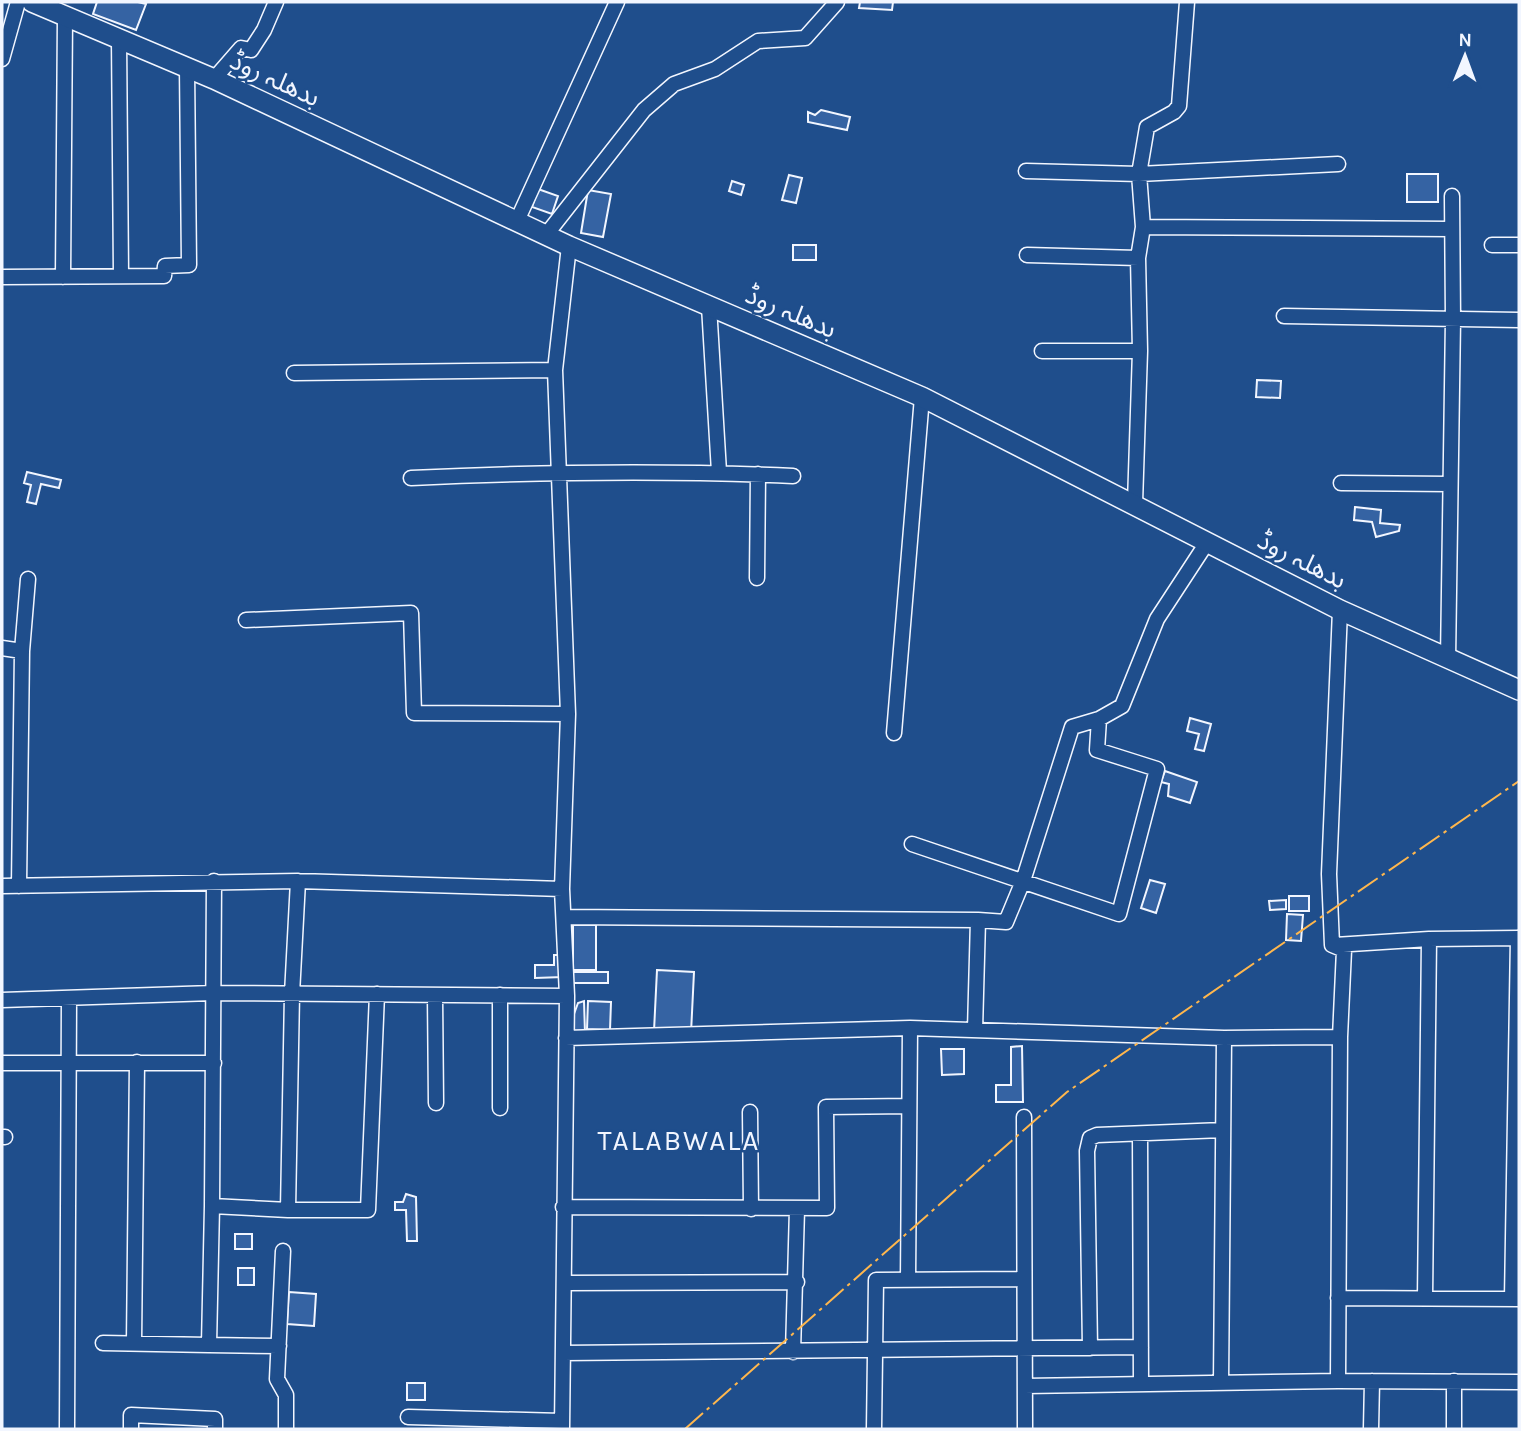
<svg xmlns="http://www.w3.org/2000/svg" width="1521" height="1431" font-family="Karla,'Noto Sans Arabic',sans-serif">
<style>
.building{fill:#3563a3;stroke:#f2f6ff;stroke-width:2}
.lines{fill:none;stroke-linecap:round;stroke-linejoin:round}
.street-casing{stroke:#f2f6ff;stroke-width:17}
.secondary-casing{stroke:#f2f6ff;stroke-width:22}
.street{stroke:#1f4e8c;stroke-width:14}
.secondary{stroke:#1f4e8c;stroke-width:19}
.power{stroke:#ffb74d;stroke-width:2;stroke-dasharray:24 5 3.5 5;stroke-linecap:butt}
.labels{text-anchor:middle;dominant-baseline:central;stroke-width:5;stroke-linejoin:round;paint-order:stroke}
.street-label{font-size:26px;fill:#f2f6ff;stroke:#1f4e8c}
.neighbourhood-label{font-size:28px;letter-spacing:2px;fill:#f2f6ff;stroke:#1f4e8c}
</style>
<rect width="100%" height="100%" fill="#1f4e8c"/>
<path class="building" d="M97 2H138L146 4 136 30 93 14Z
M860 2H893L892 10 859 8Z
M821 110 850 117 847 130 808 122V112L815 115Z
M1407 174H1438V202H1407Z
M789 175 802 178 796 203 782 200Z
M732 181 744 185 741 195 729 191Z
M538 189 558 196 552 214 532 207Z
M588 190 611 194 603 237 581 233Z
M793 245H816V260H793Z
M1257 380 1281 381 1280 398 1256 397Z
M27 472 61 480 59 488 41 484 36 504 27 502 31 485 24 483Z
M1355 507 1381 510 1380 523 1400 525 1399 531 1376 537 1372 522 1354 520Z
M1190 718 1211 724 1204 751 1195 749 1199 734 1187 731Z
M1165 771 1197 782 1190 803 1168 796 1169 784 1161 782Z
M1150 880 1165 884 1156 913 1141 908Z
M1289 896H1309V911H1289Z
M1286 900V909L1270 910 1269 901Z
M1287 914 1303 915 1301 941 1286 940Z
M573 925H596V970H573Z
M554 955H562L563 977 535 978V965H554Z
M657 970 694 972 691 1033 654 1031Z
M572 972H608V983H572Z
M584 1001 585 1033H572L571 1015 574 1014 578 1003Z
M588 1001 611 1002 610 1030 587 1029Z
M1022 1046 1023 1102H996V1085H1011V1047Z
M941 1049H964V1074L942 1075Z
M406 1194 416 1197 417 1241H407L406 1210H395V1202H403Z
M235 1234H252V1249H235Z
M238 1268H254V1285H238Z
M289 1292 316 1294 314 1326 287 1324Z
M407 1383H425V1400H407Z"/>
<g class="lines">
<defs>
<path id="street" d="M119 38 121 276
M2 59 18 2
M214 79 241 48 251 50 264 30 276 2
M1026 171 1139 174 1338 164
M517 221 617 2
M1143 227 1452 229
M546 235 644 110 674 84 715 69 758 41 805 38 837 2
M1492 245H1519
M1027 255 1138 258
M2 277 164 276 165 266 189 265 187 67
M63 277 65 16
M709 306 719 472
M1284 316 1519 320
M1042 351H1140
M294 373 555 370
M411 478C538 472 665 470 793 476
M1341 483 1450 484
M1135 503 1140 351 1138 258 1143 227 1139 174 1147 127 1174 112 1179 106 1187 2
M757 578 758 474
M246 620 411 613 414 713 568 714
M2 648 22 651
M1448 660 1453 319 1452 196
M894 733 922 397
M912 844 1119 914 1157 769 1097 750 1099 719
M2 886 298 881 562 889
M19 886 22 651 28 579
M565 917 978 920 1006 922 1023 881 1072 727 1099 719 1122 706 1157 619 1208 541
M1335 945 1429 939 1519 938
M435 995 436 1103
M2 1000 213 993 567 996
M975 1030 978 920
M566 1038 910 1028 1224 1038 1340 1037
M2 1063H214
M500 1108V995
M750 1112 751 1209
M1024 1117 1025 1429
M1140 1134 1141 1384
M2 1137H5
M212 1206 288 1210H368L377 994
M563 1207 827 1208 826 1107 909 1106
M288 1210 292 994 298 881
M283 1251 277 1379 286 1395V1429
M908 1280 910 1028
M564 1283 797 1282
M1338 1298 1519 1299
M1425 1298 1429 939
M1512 1299 1518 938
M103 1343 209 1345 212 1206 214 881
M134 1343 137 1062
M209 1345 279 1346
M1090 1348 1087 1151 1090 1138 1097 1135 1223 1130
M793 1352 797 1209
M563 1353 1141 1347
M1338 1381 1340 1037 1344 950 1332 945 1329 874 1340 610
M1221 1383 1224 1038
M1025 1386 1338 1381 1519 1382
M408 1417 562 1421
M67 1429 69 999
M131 1429V1415L215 1419V1429
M562 1429 567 996 562 889 568 714 555 370 569 246
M874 1429 876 1280 1024 1279
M1371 1429 1372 1381
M1454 1429V1381"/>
<path id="secondary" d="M32 2 214 79 569 246 922 397 1340 610 1519 690"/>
</defs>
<use href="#street" class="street-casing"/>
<use href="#secondary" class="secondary-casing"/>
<use href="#street" class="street"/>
<use href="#secondary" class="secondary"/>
<path class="power" d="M685 1429 1067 1092 1519 781"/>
</g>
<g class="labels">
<g class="street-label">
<text transform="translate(275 79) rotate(25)">بدھلہ روڈ</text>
<text transform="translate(791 312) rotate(23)">بدھلہ روڈ</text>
<text transform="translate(1302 560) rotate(27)">بدھلہ روڈ</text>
</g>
<g class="neighbourhood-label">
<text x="679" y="1140">TALABWALA</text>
</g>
</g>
<rect width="1521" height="1431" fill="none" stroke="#f2f6ff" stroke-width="7"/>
<g transform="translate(1465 56) rotate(1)" stroke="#1f4e8c" stroke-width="5" paint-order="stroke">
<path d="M0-5L12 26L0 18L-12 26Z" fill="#f2f6ff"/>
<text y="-10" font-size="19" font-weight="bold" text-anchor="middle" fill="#f2f6ff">N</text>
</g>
</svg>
